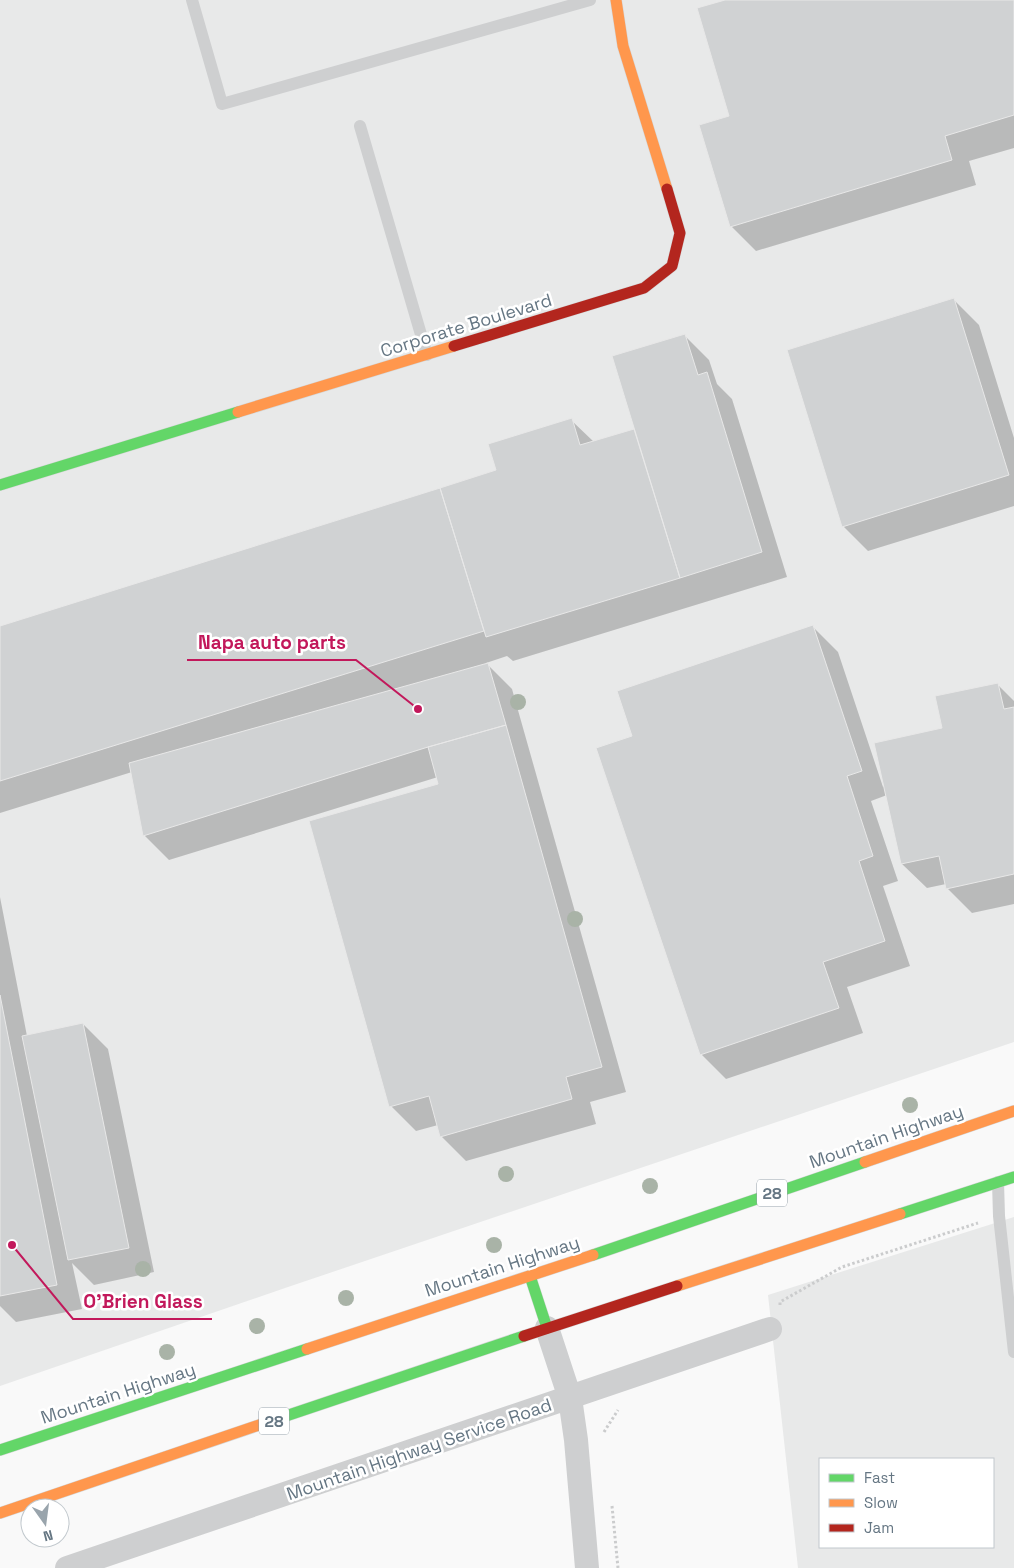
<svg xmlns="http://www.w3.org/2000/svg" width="1014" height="1568" font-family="'Space Grotesk',sans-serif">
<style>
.built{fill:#e8e9e9;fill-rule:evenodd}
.shadow{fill:#0003}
.building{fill:#d0d2d3;stroke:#e8e8e8}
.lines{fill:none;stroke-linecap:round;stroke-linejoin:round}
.fast-casing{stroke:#d5d6d7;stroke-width:12}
.slow-casing{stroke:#d5d6d7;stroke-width:12}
.jam-casing{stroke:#d5d6d7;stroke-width:12}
.path{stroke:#cbcccd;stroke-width:3;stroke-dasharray:2.5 2.5;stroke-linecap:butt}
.lane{stroke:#cecfd0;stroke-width:12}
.street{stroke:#cecfd0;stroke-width:24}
.fast{stroke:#63d668;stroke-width:11}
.slow{stroke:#ff974d;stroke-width:11}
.jam{stroke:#b3261e;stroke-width:11}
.tree{fill:#a9b3a7}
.labels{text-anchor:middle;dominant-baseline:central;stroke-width:5;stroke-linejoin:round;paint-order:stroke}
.shield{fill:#fff;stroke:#939fa8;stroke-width:1}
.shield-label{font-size:16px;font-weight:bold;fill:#657683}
.street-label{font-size:18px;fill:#657683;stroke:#fff}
.leader{fill:none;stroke:#c2185b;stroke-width:2}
.callout-dot{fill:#c2185b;stroke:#fff;stroke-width:2}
.callout-label{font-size:19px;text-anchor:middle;font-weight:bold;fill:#c2185b;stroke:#fff;stroke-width:5;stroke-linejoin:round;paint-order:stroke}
</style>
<rect width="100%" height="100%" fill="#f9f9f9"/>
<path class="built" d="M0 0H1014V1042L288 1287 0 1386Z
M1014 1217V1568H798L768 1295ZM820 1459H993V1547H820Z"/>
<path class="shadow" d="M729 0H1014V148L969 161 976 185 756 251 731 226Z
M954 300 979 325 1014 438V506L868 551 843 526Z
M684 335 709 360 717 384 732 399 787 577 513 661 507 656 486 663 512 689 626 1092 590 1102 596 1124 466 1161 441 1136 438 1125 416 1131 391 1106 440 784 438 777 169 860 144 835 132 772 0 813V627L497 471 571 420 594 442 636 430Z
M813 627 838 652 883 787 943 729 997 684 1014 701V904L972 913 947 888 946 884 927 888 902 864 887 795 871 801 898 881 883 886 910 966 847 987 863 1033 726 1079 701 1054 633 737Z
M0 897 27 1036 83 1024 108 1049 154 1272 94 1285 72 1263 82 1309 16 1322 0 1306Z"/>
<path class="building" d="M725 0H1014V115L945 136 952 160 730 227 699 125 729 116 697 8Z
M954 298 1009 475 842 527 787 350Z
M685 334 698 375 707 372 762 552 680 578 612 356Z
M572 418 580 445 634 429 680 578 486 637 440 488 496 470 488 444Z
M440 488 484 631 0 781V626Z
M813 625 862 771 847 776 873 856 859 861 885 941 823 962 839 1008 700 1055 596 748 632 736 617 691Z
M488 663 506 725 428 747 143 836 129 763Z
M998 683 1004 709 1014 707V874L946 889 939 856 901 864 874 743 942 728 935 696Z
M506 725 602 1067 566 1077 572 1099 440 1137 429 1096 389 1107 309 821 438 784 428 747Z
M0 995 57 1285 0 1296Z
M83 1023 129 1248 68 1260 22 1036Z"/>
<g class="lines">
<defs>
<path id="fast" d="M0 485 238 412
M900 1214 1014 1177
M593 1255 865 1162
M530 1276 547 1328
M265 1423 524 1336
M0 1450 307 1349"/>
<path id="slow" d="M616 0 623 46 667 189
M238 412 454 346
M865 1162 1014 1111
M677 1286 900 1214
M307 1349 593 1255
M0 1513 265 1423"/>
<path id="jam" d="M454 346 644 288 672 266 680 233 667 189
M524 1336 677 1286"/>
</defs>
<use href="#fast" class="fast-casing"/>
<use href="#slow" class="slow-casing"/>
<use href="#jam" class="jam-casing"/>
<path class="path" d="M780 1305V1302L842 1267 978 1223
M604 1432 618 1410
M612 1506 618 1568"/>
<path class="lane" d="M192 0 222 104 590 0
M360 126 427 355
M998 1182 999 1216 1014 1352"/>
<path class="street" d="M547 1328 570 1398 576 1440 587 1568
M67 1568 770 1329"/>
<use href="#fast" class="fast"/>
<use href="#slow" class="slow"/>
<use href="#jam" class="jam"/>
</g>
<g class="tree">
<circle cx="518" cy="702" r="8"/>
<circle cx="575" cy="919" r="8"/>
<circle cx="910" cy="1105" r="8"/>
<circle cx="506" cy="1174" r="8"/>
<circle cx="650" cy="1186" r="8"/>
<circle cx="494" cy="1245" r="8"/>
<circle cx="143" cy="1269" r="8"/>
<circle cx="346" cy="1298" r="8"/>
<circle cx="257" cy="1326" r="8"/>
<circle cx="167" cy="1352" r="8"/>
</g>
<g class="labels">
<g class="shield">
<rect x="757" y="1179.5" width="30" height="27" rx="4"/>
<rect x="259" y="1407.5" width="30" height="27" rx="4"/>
</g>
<g class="shield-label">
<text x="772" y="1193">28</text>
<text x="274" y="1421">28</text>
</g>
<g class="street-label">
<text transform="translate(466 325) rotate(-17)">Corporate Boulevard</text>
<text transform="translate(886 1136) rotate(-19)">Mountain Highway</text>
<text transform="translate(502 1266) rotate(-18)">Mountain Highway</text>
<text transform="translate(118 1393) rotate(-18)">Mountain Highway</text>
<text transform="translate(419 1449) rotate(-19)">Mountain Highway Service Road</text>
</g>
</g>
<path class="leader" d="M418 709L356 660H187M12 1245L73 1319H212"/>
<g class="callout-dot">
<circle cx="418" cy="709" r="5"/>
<circle cx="12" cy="1245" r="5"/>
</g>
<g class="callout-label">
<text x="272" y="649">Napa auto parts</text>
<text x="143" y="1308">O'Brien Glass</text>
</g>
<rect x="819" y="1458" width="175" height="90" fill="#ffffff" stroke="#c1c8cd"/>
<rect x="829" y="1474" width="25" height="8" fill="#63d668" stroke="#c1c8cd"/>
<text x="864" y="1483" font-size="15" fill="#657683">Fast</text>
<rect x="829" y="1499" width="25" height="8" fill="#ff974d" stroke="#c1c8cd"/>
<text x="864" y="1508" font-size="15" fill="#657683">Slow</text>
<rect x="829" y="1524" width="25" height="8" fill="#b3261e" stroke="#c1c8cd"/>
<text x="864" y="1533" font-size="15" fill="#657683">Jam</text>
<g transform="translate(45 1523) rotate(166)"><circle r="24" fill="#ffffff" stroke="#c1c8cd"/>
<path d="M0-4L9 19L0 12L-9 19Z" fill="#99a4ac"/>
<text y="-8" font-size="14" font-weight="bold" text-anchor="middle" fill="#657683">N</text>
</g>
</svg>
